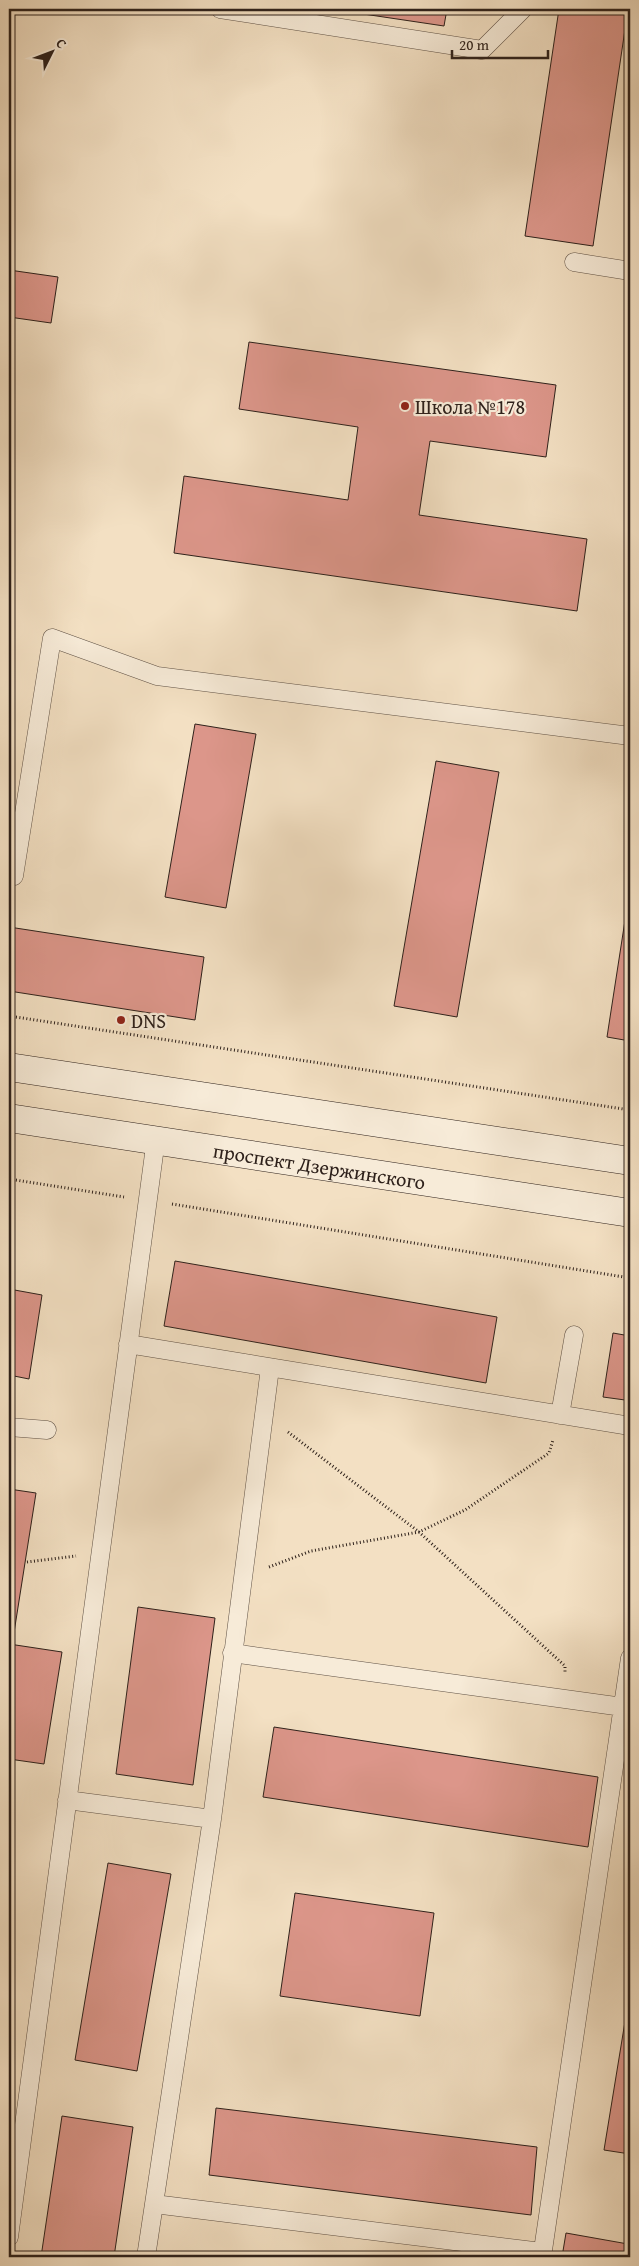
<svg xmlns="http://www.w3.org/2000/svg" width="639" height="2266" font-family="'Gentium Book Plus',serif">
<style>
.building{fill:#dc968a;stroke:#2e211b}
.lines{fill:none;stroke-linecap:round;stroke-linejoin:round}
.service-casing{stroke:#5f5145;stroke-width:19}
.secondary-casing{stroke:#2e211b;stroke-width:29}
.path{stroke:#2e211b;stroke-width:3;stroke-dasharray:1 2.5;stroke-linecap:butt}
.service{stroke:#f7ebd8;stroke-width:18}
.secondary{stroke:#f7ebd8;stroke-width:28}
.poi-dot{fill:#8f2418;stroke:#f7ebd8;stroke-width:2}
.labels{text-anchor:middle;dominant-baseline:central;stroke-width:4.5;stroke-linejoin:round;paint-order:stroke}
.poi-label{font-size:20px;fill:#2e211b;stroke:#f7ebd8;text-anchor:start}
.street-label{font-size:20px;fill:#2e211b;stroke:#f7ebd8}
</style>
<rect width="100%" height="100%" fill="#f3e0c3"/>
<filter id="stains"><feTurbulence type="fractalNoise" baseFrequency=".004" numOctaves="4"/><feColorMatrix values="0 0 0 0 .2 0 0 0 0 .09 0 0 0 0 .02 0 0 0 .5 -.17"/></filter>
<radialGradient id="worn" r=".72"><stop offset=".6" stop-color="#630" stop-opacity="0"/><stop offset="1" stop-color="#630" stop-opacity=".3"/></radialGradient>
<path class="building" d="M330 9H447L444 26Z
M559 9H628L593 246 525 236Z
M9 270 58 277 51 323 9 317Z
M249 342 556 385 546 457 430 441 419 515 587 539 577 611 174 553 184 476 348 500 358 427 239 409Z
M195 724 256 734 226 908 165 897Z
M436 761 499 772 457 1017 394 1006Z
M630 888V1041L607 1037Z
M9 927 204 957 195 1020 9 991Z
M175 1261 497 1317 486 1383 164 1326Z
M9 1289 42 1295 29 1379 9 1375Z
M613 1333 630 1336V1395L626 1394 625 1400 603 1397Z
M9 1489 36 1493 13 1639 9 1638Z
M138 1607 215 1618 193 1785 116 1774Z
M9 1644 62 1652 44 1764 9 1759Z
M274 1727 598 1777 588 1847 263 1797Z
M108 1863 171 1874 137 2071 75 2060Z
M295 1893 434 1913 420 2016 280 1996Z
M630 1991V2154L604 2150Z
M216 2108 537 2147 531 2215 209 2175Z
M62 2116 133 2127 114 2257H41Z
M566 2233 628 2244 625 2257H562Z"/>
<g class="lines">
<defs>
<path id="service" d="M220 9 482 50 523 9
M574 262 630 271
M9 875 14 876 52 638 157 676 630 736
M128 1344 630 1426
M560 1415 574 1335
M9 1427 47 1430
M232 1653 630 1708
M67 1800 212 1819 146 2257
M212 1819 270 1368
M154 2204 542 2252
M9 2237 156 1139
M542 2257 630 1658"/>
<g id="secondary">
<path d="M9 1067 630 1161"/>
<path id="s1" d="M9 1118 630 1213"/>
</g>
</defs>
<use href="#service" class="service-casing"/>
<use href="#secondary" class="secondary-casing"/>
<path class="path" d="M9 1016 630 1110
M9 1179 124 1197
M172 1204 630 1278
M288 1432 419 1532 565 1666V1674
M27 1562 76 1556
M269 1567 311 1551 419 1532 465 1510 549 1453 553 1440"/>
<use href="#service" class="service"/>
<use href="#secondary" class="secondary"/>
</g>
<g class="poi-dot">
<circle cx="405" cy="406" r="5"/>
<circle cx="121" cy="1020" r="5"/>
</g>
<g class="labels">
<g class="poi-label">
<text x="415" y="406">Школа №178</text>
<text x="131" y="1020">DNS</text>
</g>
<g class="street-label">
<text stroke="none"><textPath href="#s1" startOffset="314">проспект Дзержинского</textPath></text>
</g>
</g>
<rect width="639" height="2266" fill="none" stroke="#f3e0c3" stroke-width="30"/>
<rect x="10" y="10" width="619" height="2246" fill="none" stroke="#2e211b" stroke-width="2.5"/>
<rect x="15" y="15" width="609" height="2236" fill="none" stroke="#2e211b"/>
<g transform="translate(52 52) rotate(48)" stroke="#f7ebd8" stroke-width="4" paint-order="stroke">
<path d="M0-4L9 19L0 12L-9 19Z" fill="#2e211b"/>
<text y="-8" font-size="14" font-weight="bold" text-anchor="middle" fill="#2e211b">С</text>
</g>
<path d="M452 50v8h96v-8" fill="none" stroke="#2e211b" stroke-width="2.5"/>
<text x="459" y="50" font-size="15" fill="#2e211b" stroke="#f7ebd8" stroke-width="4" paint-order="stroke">20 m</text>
<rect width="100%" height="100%" filter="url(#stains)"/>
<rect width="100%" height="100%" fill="url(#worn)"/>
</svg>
